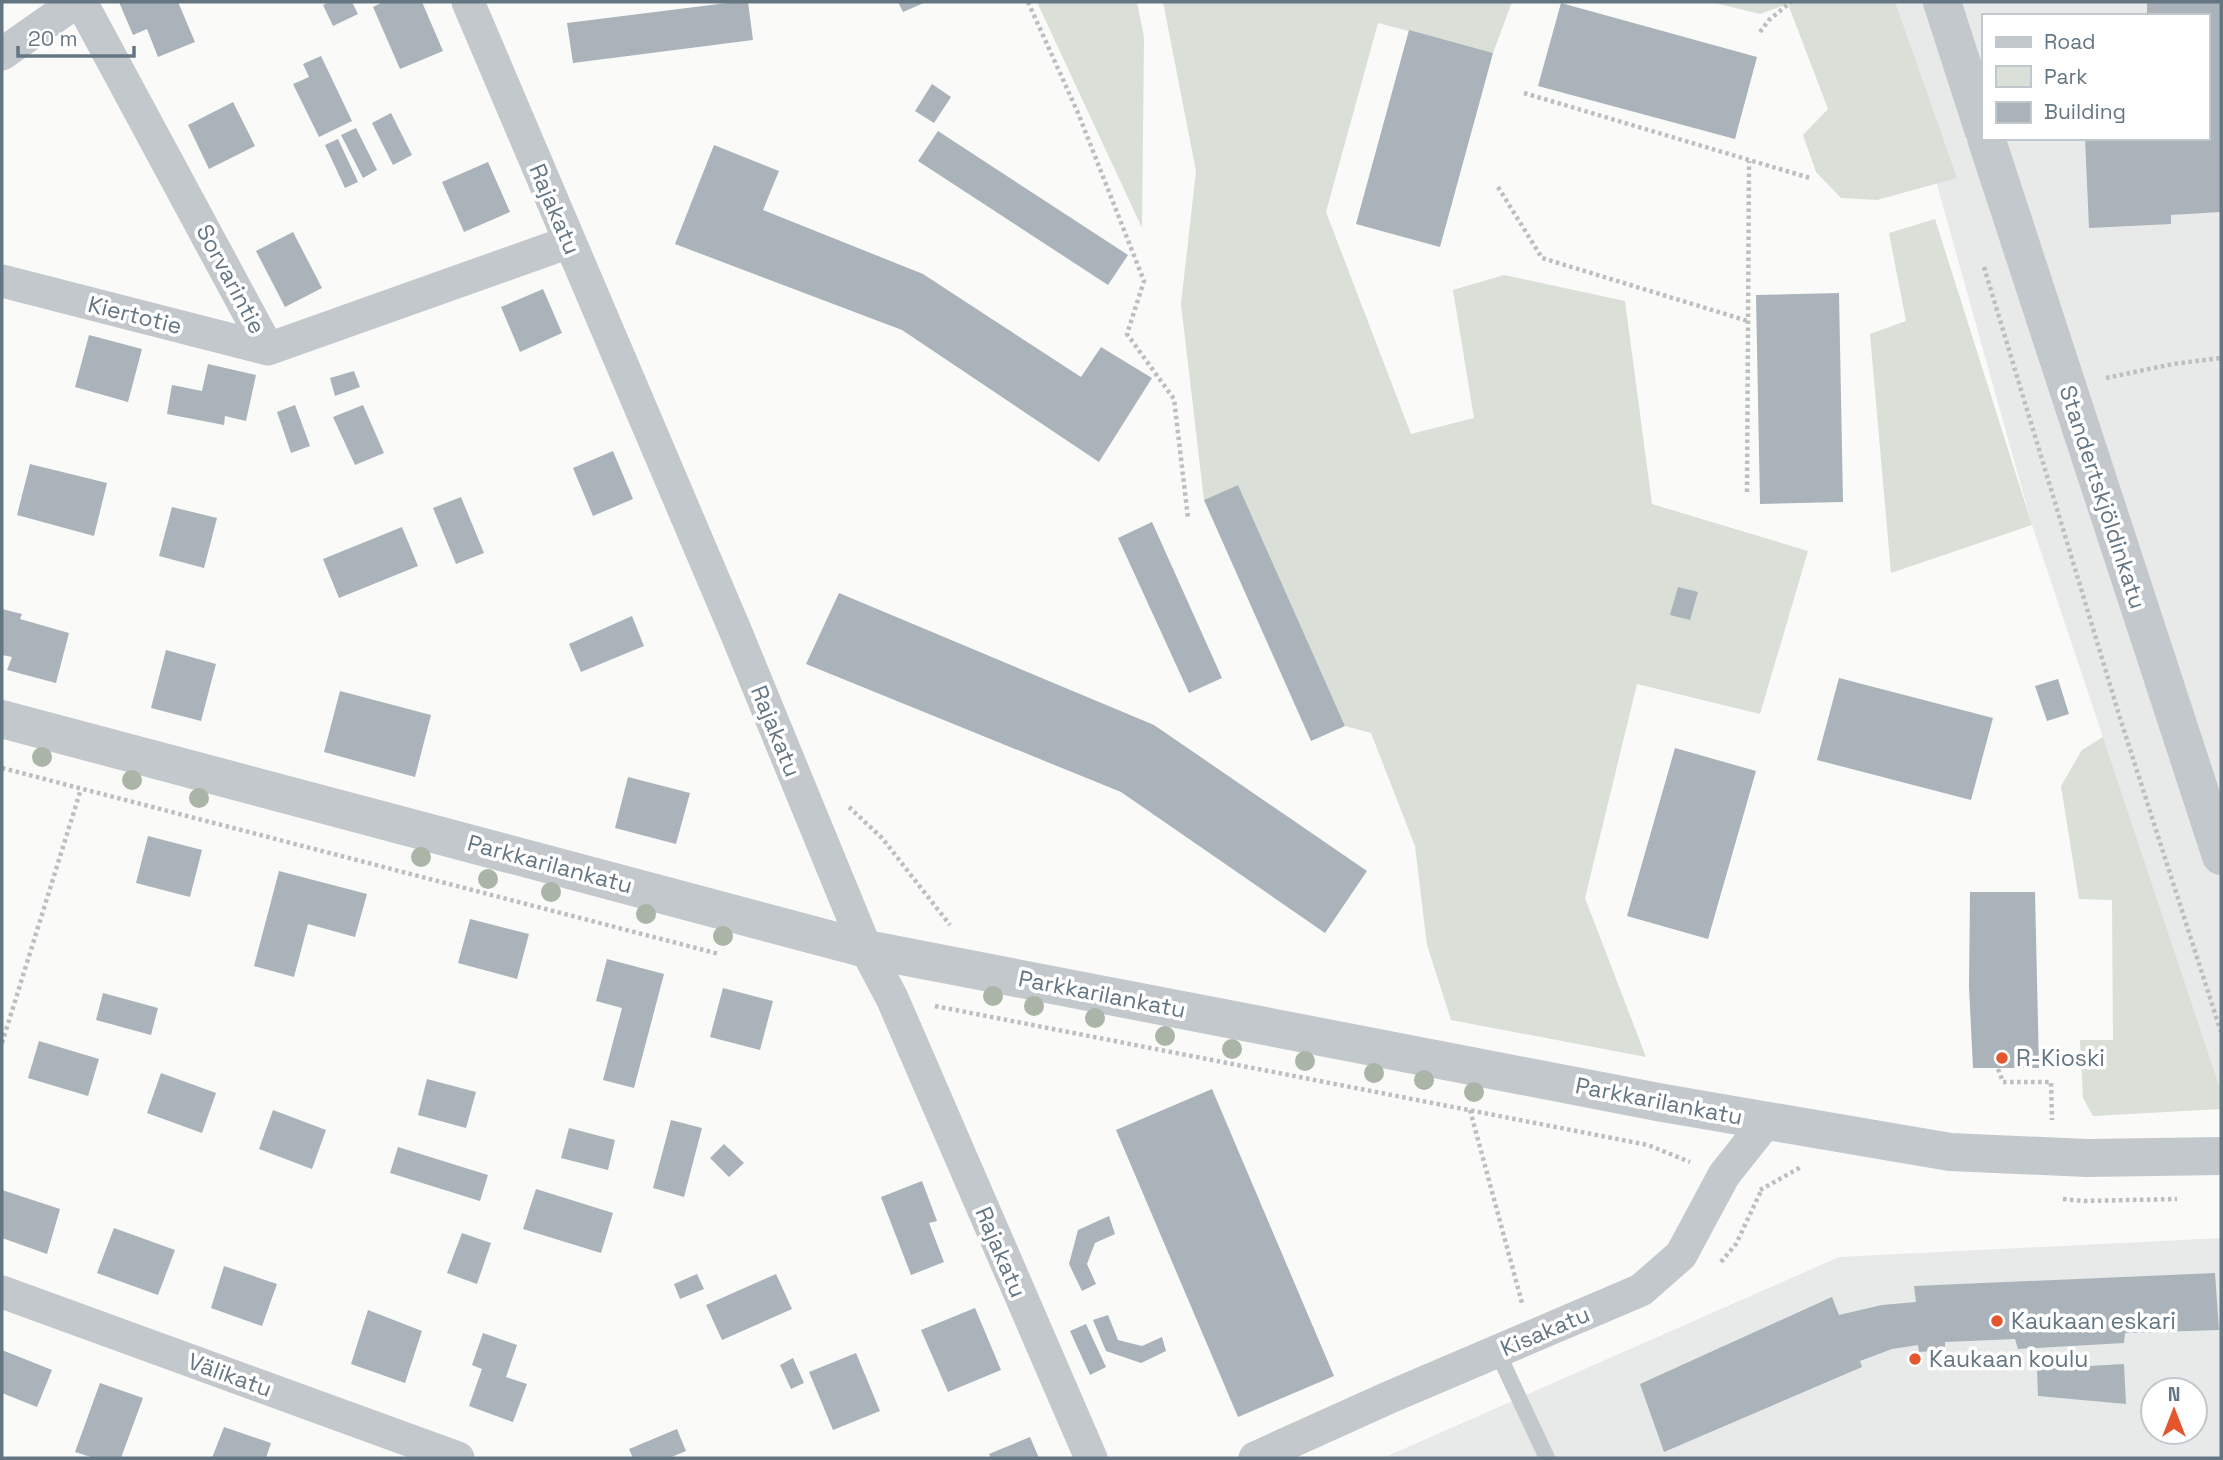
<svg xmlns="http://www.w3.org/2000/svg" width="2223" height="1460" font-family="'Space Grotesk',sans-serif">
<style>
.built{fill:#e8e9e9;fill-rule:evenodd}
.green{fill:#dadfd7}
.building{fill:#aab3b9}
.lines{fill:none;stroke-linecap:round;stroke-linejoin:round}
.path{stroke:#bbbfc2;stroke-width:4.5;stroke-dasharray:3.5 3.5;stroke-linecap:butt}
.service{stroke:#c3c8cc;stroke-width:16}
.minor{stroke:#c3c8cc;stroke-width:33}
.tertiary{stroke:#c3c8cc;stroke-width:38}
.tree{fill:#aab4a7}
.poi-dot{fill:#e4572e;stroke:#fff;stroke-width:2.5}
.labels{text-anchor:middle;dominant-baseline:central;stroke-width:7;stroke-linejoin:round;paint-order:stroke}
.street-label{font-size:23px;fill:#657683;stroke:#fff}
.poi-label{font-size:23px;fill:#657683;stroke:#fff;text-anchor:start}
</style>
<rect width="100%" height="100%" fill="#fafaf8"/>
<path class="built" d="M1886 2H2221V1091L2032 525ZM1983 16H2207V138H1983Z
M2221 1238V1458H1383L1839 1257ZM2153 1390H2195V1432H2153Z"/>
<path class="green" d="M1037 2H1137L1144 37 1142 228Z
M1163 2H1512L1493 53 1378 23 1326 212 1411 434 1474 418 1453 290 1504 275 1625 301 1652 504 1808 551 1760 714 1637 684 1585 898 1646 1057 1451 1020 1427 945 1415 846 1371 733 1345 726 1238 485 1204 500 1181 304 1196 171Z
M1711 2H1895L1957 178 1877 200 1841 198 1816 172 1803 135 1828 109 1788 4 1760 14Z
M1935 219 2032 525 1891 573 1870 334 1906 321 1889 233Z
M2103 737 2221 1091V1109L2093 1116 2083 1098 2080 1040H2113L2112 900 2079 899 2061 786 2082 750Z"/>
<path class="building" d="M119 2H178L195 42 158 57 147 29 133 35Z
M329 2H352L358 14 333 26 323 5Z
M383 2H422L443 51 400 69 373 7Z
M735 2H748L753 40 573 63 567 23Z
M898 2H926L903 12Z
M2147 2H2221V212L2171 215V224L2089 228 2085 138H2207V16H2147Z
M1561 3 1757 57 1735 139 1538 86Z
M1409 30 1493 53 1440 247 1356 224Z
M321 56 352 121 319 137 293 84 309 77 303 64Z
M932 84 951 97 934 123 915 111Z
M233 102 255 146 209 169 188 125Z
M391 113 412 155 393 165 372 123Z
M356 128 377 170 363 178 341 135Z
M938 131 1128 255 1108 285 918 161Z
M338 139 358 182 345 188 325 145Z
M714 145 779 171 763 210 923 274 1081 377 1101 347 1152 378 1099 462 902 330 675 244Z
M488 162 510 212 464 232 442 182Z
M293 232 322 288 285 307 256 251Z
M543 289 562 333 520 352 501 307Z
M1839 293 1843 502 1760 504 1756 295Z
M89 335 142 349 128 402 75 387Z
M208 364 256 375 246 421 225 416 224 425 167 414 172 385 202 391Z
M354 371 360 387 335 396 330 378Z
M295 405 310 446 291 453 277 412Z
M363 405 384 453 355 465 333 417Z
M613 451 633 499 593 516 573 468Z
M30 464 107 483 94 536 17 515Z
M1238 485 1345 726 1311 741 1204 500Z
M461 497 484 553 456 564 433 508Z
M172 507 217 518 204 568 159 556Z
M1152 522 1222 678 1189 693 1118 538Z
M402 527 418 566 339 598 323 559Z
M1678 587 1698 592 1690 620 1670 615Z
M839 593 1154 725 1367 871 1325 933 1121 792 806 664Z
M2 609 22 614 20 619 69 633 56 683 7 670 12 657 2 655Z
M632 616 644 646 581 672 569 644Z
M166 650 216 664 201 721 151 708Z
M1839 678 1993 718 1971 800 1817 760Z
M2058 679 2069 714 2047 721 2035 686Z
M340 691 431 715 415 777 324 752Z
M1675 748 1756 771 1708 939 1627 916Z
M628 777 690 793 676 844 615 828Z
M148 836 202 850 190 897 136 883Z
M279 871 367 894 355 937 308 924 294 977 254 966Z
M1970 892H2035L2039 1068H1973L1969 987Z
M470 919 529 934 517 979 458 963Z
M607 959 664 974 634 1088 603 1080 622 1008 596 1001Z
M723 988 773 1001 760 1050 710 1037Z
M103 993 158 1008 151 1035 96 1020Z
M39 1041 99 1059 88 1096 28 1078Z
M161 1073 216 1093 202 1133 147 1113Z
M427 1079 476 1092 466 1128 418 1115Z
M1212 1089 1334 1376 1238 1417 1116 1130Z
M273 1110 326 1130 312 1169 259 1149Z
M671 1120 702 1128 684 1197 653 1188Z
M569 1128 615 1140 608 1170 561 1158Z
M724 1144 744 1163 729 1177 710 1158Z
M398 1147 488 1175 480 1201 390 1173Z
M922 1181 937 1221 929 1223 944 1262 911 1275 881 1197Z
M536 1189 613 1213 601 1253 523 1229Z
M2 1190 60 1209 47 1254 2 1238Z
M1109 1216 1115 1234 1095 1243 1087 1264 1096 1284 1082 1291 1069 1264 1078 1230Z
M114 1228 175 1250 158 1295 97 1273Z
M462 1233 491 1243 477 1284 447 1273Z
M224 1266 277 1284 262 1326 211 1308Z
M2215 1273 2219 1330 2125 1333 2124 1343 2018 1349 2015 1339 1945 1342V1350L1919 1352 1918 1345 1892 1349 1860 1361 1862 1367 1664 1452 1640 1384 1832 1297 1839 1315 1882 1305 1916 1302 1914 1286Z
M697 1274 704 1289 680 1299 674 1284Z
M776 1274 792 1309 722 1340 706 1305Z
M975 1308 1001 1370 948 1392 921 1330Z
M368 1310 422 1331 405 1383 351 1364Z
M1108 1315 1118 1340 1142 1346 1162 1337 1166 1351 1141 1363 1106 1351 1093 1320Z
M1086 1324 1106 1367 1090 1375 1070 1331Z
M483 1333 517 1345 506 1377 527 1384 513 1422 469 1406 482 1369 472 1365Z
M2 1350 52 1370 37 1407 2 1393Z
M856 1353 880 1411 833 1430 809 1372Z
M793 1358 804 1383 791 1389 780 1365Z
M2124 1364 2126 1404 2038 1396 2037 1369Z
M100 1383 143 1398 121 1458H94L75 1452Z
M224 1427 271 1443 266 1458H212Z
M677 1429 686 1451 669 1458H633L629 1449Z
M1030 1437 1039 1458H991L989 1454Z"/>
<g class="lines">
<path class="path" d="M1028 2 1078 113 1144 281 1127 334 1174 399 1188 518
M1760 32 1769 20 1791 2
M1524 93 1810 178
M1498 187 1542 258 1748 321
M1984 267 2120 718 2221 1032
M2106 378 2173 364 2221 358
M1747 492 1749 161
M2 768 719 954
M849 807 882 838 950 925
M935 1006 1648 1145 1690 1162
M2 1043 81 789
M1998 1069 2003 1082H2051L2052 1120
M1470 1110 1522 1303
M1760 1190 1801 1167
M2063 1199 2084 1201 2177 1199
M1721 1262 1736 1244 1761 1191"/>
<path class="service" d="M1497 1351 1547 1458"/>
<path class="minor" d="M81 2 268 349 569 242
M468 2 735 630 866 949 892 998 1091 1458
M2 54 76 2
M2 281 268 349
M2 1292 458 1458
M1255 1458 1390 1397 1641 1290 1681 1255 1724 1175 1766 1122"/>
<path class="tertiary" d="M1942 2 1983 129
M1986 138 2221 856
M2 719 866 949 1663 1103 1950 1152 2087 1158 2221 1156"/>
</g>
<g class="tree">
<circle cx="42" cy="757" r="10"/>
<circle cx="132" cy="780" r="10"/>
<circle cx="199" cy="798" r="10"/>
<circle cx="421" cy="857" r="10"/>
<circle cx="488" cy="879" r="10"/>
<circle cx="551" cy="892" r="10"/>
<circle cx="646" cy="914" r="10"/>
<circle cx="723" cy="936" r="10"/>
<circle cx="993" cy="996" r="10"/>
<circle cx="1034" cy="1006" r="10"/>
<circle cx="1095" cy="1018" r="10"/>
<circle cx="1165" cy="1036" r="10"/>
<circle cx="1232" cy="1049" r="10"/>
<circle cx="1305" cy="1061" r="10"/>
<circle cx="1374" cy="1073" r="10"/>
<circle cx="1424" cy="1080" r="10"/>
<circle cx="1474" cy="1092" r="10"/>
</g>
<g class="poi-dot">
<circle cx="2002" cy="1058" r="7"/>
<circle cx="1997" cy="1321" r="7"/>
<circle cx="1915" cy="1359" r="7"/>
</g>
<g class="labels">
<g class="street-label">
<text transform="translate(555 209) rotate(67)">Rajakatu</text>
<text transform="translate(231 279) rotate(62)">Sorvarintie</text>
<text transform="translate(135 315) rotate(14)">Kiertotie</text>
<text transform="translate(2103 497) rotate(72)">Standertskjöldinkatu</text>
<text transform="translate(776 731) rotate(68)">Rajakatu</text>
<text transform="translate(550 864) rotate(15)">Parkkarilankatu</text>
<text transform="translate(1102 994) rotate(11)">Parkkarilankatu</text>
<text transform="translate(1659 1101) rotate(11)">Parkkarilankatu</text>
<text transform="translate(1001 1252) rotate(67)">Rajakatu</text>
<text transform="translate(1545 1331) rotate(-23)">Kisakatu</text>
<text transform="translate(230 1375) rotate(20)">Välikatu</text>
</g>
<g class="poi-label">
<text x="2016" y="1058">R-Kioski</text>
<text x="2011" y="1321">Kaukaan eskari</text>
<text x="1929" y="1359">Kaukaan koulu</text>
</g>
</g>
<rect width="2223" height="1460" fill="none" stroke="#657683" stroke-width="7"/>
<rect x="1982" y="14" width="228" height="126" fill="#ffffff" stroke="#c1c8cd" stroke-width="2"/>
<rect x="1996" y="37" width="35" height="10" fill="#c3c8cc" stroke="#c1c8cd" stroke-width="2"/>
<text x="2044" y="49" font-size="21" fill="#657683">Road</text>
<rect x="1996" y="66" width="35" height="21" fill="#dadfd7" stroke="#c1c8cd" stroke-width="2"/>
<text x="2044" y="84" font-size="21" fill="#657683">Park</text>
<rect x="1996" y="102" width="35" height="21" fill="#aab3b9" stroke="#c1c8cd" stroke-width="2"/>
<text x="2044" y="119" font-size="21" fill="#657683">Building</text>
<g transform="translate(2174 1411)"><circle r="33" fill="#ffffff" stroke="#c1c8cd" stroke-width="2"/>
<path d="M0-5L12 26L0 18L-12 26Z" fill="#e4572e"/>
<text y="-10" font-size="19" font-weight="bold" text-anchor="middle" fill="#657683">N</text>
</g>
<path d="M18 46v10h116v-10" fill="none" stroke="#657683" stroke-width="3.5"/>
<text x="28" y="46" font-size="21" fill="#657683" stroke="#ffffff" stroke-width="5" paint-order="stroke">20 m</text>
</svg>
